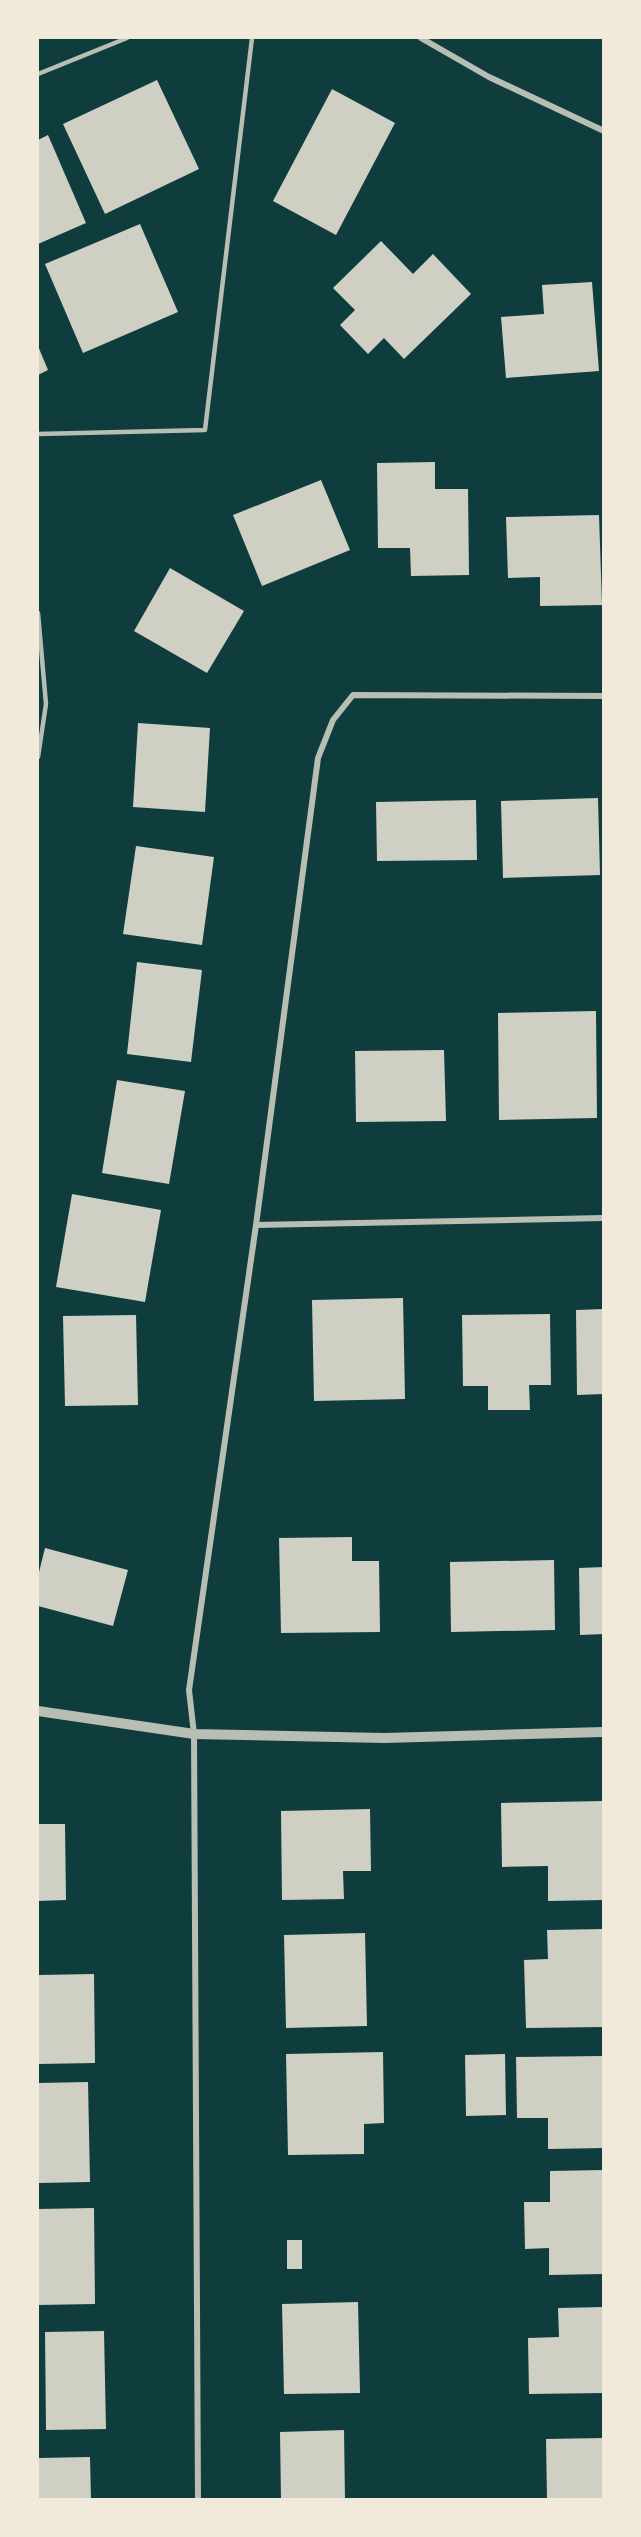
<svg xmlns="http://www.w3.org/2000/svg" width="641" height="2537" font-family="Lato,sans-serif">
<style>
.building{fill:#cfcfc3}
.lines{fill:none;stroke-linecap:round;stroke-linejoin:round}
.service{stroke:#b8beb3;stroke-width:4.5}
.minor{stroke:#b8beb3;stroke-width:6}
.tertiary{stroke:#b8beb3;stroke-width:10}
</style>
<rect width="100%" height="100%" fill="#0f3d3e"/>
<path class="building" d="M157 80 199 169 105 214 63 124Z
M332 89 395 123 336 235 273 201Z
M48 135 86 223 38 244V140Z
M140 224 178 312 83 353 45 264Z
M381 241 413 274 433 254 471 294 404 359 384 338 368 354 340 325 355 310 333 288Z
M592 282 599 371 506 378 501 317 544 314 542 285Z
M38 346 48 370 38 375Z
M435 462V489H468L469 575 411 576 410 548H378L377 463Z
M321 480 350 550 262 586 233 515Z
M599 515 602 605 540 606V577L508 578 506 517Z
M170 568 244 611 207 673 134 631Z
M138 723 210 728 205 812 133 807Z
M598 798 600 875 503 878 501 801Z
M476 800 477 860 377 861 376 802Z
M136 846 214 857 202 945 123 934Z
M137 962 202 970 191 1062 127 1054Z
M596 1011 597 1118 499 1120 498 1013Z
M444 1050 446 1121 356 1122 355 1051Z
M117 1080 185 1091 169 1184 102 1173Z
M72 1194 161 1210 145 1302 56 1287Z
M403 1298 405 1399 314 1401 312 1300Z
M604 1309V1394L577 1395 576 1310Z
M550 1314 551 1385H529L530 1410H488V1386H463L462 1315Z
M136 1315 138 1405 65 1406 63 1316Z
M352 1537V1561H379L380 1632 281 1633 279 1538Z
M45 1548 128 1570 113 1626 38 1606V1576Z
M554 1560 555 1630 451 1632 450 1562Z
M604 1567V1634L580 1635 579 1568Z
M604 1801V1900L548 1901V1866L502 1867 501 1803Z
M370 1809 371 1871H343L344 1899 282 1900 281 1811Z
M38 1824H65L66 1900 38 1901Z
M604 1929V2027L526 2028 524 1960 548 1959 547 1930Z
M365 1933 367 2026 286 2028 284 1935Z
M94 1974 95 2063 38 2064V1975Z
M383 2052 384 2123 364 2124V2154L288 2155 286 2054Z
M505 2054 506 2115 466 2116 465 2055Z
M604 2056V2148L548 2149V2118H517L516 2057Z
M88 2082 90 2182 38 2183V2083Z
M604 2170V2274L549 2275V2248L525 2249 524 2202H550V2171Z
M94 2208 95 2304 38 2305V2209Z
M287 2240H302V2269H287Z
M358 2302 360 2393 284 2394 282 2304Z
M604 2307V2393L529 2394 528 2338 559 2337 558 2308Z
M104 2331 106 2429 46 2430 45 2332Z
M344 2430 345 2500H281L280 2432Z
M604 2438V2500H547L546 2439Z
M90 2457 91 2500H38V2458Z"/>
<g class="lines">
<path class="service" d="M38 74 127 38
M38 434 205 430 252 38
M38 613 46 704 38 757"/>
<path class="minor" d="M421 38 489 77 604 131
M256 1225 604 1218
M198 2500 194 1734 189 1690 256 1225 318 758 333 720 353 695 604 696"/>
<path class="tertiary" d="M38 1711 194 1734 384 1738 604 1732"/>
</g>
<rect width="641" height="2537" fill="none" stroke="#f1e9da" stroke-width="78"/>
</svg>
